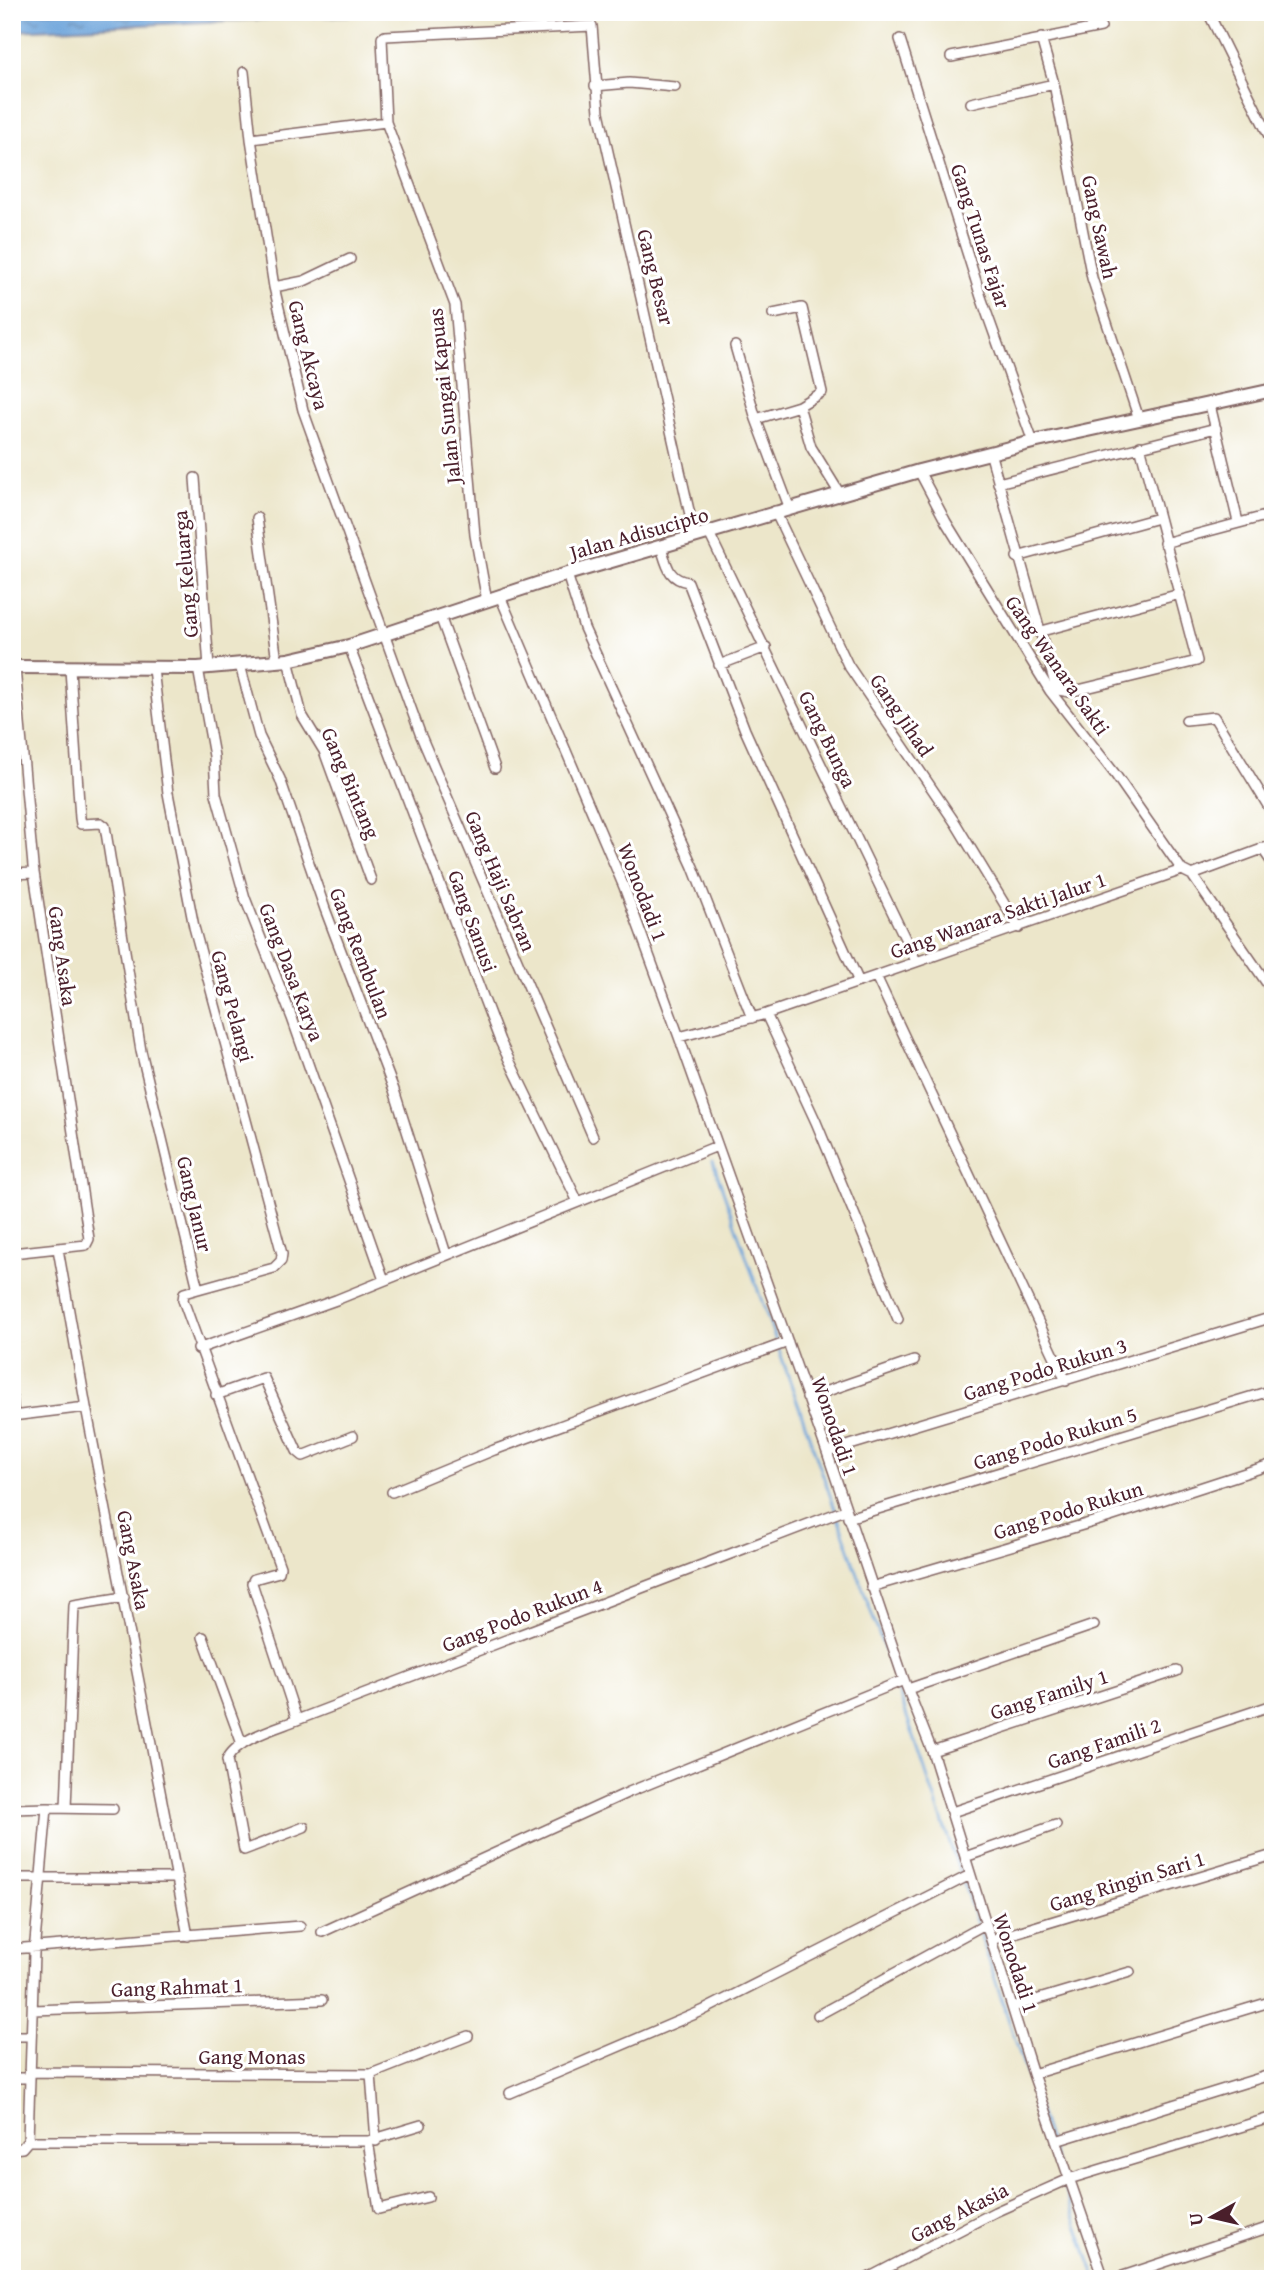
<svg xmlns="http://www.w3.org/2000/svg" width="1285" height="2291" font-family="'Gentium Book Plus',serif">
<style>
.water{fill:url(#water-ripples);stroke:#5a6182;stroke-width:2}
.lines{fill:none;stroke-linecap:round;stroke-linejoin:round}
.stream{stroke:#6ba3da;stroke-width:2.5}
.street-casing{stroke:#836563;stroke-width:12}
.secondary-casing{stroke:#836563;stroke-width:16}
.street{stroke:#fff;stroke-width:9}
.secondary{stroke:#fff;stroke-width:12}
.labels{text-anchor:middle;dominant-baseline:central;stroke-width:6;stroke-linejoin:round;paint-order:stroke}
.street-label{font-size:21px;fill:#4a1f2b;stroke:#fff}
</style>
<defs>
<pattern id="water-ripples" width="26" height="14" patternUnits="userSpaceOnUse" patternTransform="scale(1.75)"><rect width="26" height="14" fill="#6ba3da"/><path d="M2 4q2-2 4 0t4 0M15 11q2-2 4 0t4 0" fill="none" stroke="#5a84b1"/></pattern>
</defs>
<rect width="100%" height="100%" fill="#fff"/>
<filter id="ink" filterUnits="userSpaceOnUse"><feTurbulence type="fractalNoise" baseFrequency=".0143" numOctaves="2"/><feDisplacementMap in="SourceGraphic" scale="14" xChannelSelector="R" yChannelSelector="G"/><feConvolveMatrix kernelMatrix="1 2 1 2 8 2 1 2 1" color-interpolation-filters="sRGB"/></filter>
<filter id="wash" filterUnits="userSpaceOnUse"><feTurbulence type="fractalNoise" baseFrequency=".00686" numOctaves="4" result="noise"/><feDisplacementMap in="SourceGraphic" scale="28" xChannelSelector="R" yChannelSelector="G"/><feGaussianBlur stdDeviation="1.57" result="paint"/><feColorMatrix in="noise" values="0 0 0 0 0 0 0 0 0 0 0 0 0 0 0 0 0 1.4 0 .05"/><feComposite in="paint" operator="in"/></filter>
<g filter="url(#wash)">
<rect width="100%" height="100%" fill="#ece6ca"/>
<path class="water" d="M12 12H423L12 31Z"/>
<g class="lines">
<path class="stream" d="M713 1162 895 1680
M897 1687 961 1876
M963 1882 1061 2178
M1063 2185 1096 2279"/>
</g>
</g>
<g filter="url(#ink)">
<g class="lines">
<defs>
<path id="street" d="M1208 12 1273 144
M1041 38 1054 84 1092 278 1139 419
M900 39 981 297 1033 442
M951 57 1101 27
M244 72 251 139 274 287 303 410 421 736 593 1137
M595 86 629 83 675 87
M971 103 1054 84
M251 139 386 122
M274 287 304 281 350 259
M735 346 756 419 790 509
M1210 405 1238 522
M799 406 811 447 840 494
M756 419 799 406 822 392 802 308 773 314
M990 452 1055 684 1058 690 1070 692 1197 661 1140 446
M919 471 946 522 1050 691 1115 774 1182 870
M195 478 209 667
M998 483 1216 428
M775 511 848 665 956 824 1019 928
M257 518 277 661
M709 533 916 961
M1164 543 1273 514
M661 547C667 565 668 579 688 582L745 730 859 982
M1017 557 1158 518
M567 574 584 628 693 867 752 1018
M500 596 624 887 679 1037 827 1452 904 1680 932 1751 1033 2074 1104 2279
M487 601 475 535 455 305 386 122 382 38 385 36 592 26 599 112 695 537
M440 616 495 768
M1038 632 1180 594
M349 646 500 1041 578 1202
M288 660 302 715 324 751 371 880
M240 665 259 736 280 779 325 909 394 1090 446 1254
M719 665 766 647
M198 668 214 756 216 794 245 898 292 1018 384 1280
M70 669 80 818 81 824 101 823 105 826 141 1051 198 1289 184 1293 183 1300 280 1567 279 1572 254 1579 252 1583 297 1720
M153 669 168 793 194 927 282 1254 281 1261 274 1268 198 1289
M1186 720 1214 717 1273 814
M1262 848 1273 864
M12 874 34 873
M1192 875 1273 845
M876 976 1066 1381
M766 1014 816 1122 898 1319
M679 1037 766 1014 1182 870 1192 875 1273 992
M58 1249 86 1407 188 1936
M12 1253 86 1245 89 1239 33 866 15 668
M198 1349 336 1300 717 1146
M216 1395 264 1378 297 1451 303 1456 353 1436
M12 1398 14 1416
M807 1398 914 1361
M12 1416 86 1407
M827 1452 1273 1317
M392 1492 494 1450 788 1342
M848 1518 1273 1390
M871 1587 1110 1517 1273 1464
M203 1637 242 1744
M908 1689 1094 1625
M932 1751 1177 1671
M66 1808 74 1605 124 1597
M12 1809 47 1808
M113 1809 47 1808 34 1953 28 2141H368L421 2125
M952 1812 1267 1707
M304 1827 244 1850 227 1760C236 1739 277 1728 297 1720L845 1510
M965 1857 1056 1825
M12 1878H178
M322 1932 629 1792 904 1680
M991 1940 1273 1855
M12 1949 300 1926
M1012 2007 1130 1972
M33 2010 322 2000
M818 2015 985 1924
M12 2036H31
M29 2072 371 2074 468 2036
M371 2074 376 2141
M1033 2074 1273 2001
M12 2078H28
M510 2093 702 2011 970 1875
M368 2141 379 2209 428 2197
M1056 2141 1273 2074
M12 2149 22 2148 28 2141
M866 2279 995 2212 1069 2179 1273 2117
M1114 2279 1273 2226"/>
<path id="secondary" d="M12 667 198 668 288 660 349 646 567 574 919 471 1033 442 1273 390"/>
</defs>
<use href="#street" class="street-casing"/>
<use href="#secondary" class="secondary-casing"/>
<use href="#street" class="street"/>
<use href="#secondary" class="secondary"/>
</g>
</g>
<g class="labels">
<g class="street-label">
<text transform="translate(1100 227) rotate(78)">Gang Sawah</text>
<text transform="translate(981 236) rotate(72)">Gang Tunas Fajar</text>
<text transform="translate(656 277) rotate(76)">Gang Besar</text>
<text transform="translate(309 355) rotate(76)">Gang Akcaya</text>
<text transform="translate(444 396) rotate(-96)">Jalan Sungai Kapuas</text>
<text transform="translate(639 533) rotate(-16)">Jalan Adisucipto</text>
<text transform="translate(185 574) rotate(-95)">Gang Keluarga</text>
<text transform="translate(1058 665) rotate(55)">Gang Wanara Sakti</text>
<text transform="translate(902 715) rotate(56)">Gang Jihad</text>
<text transform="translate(828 739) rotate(64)">Gang Bunga</text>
<text transform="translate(351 783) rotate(67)">Gang Bintang</text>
<text transform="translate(501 881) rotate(67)">Gang Haji Sabran</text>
<text transform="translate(643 892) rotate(69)">Wonodadi 1</text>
<text transform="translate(998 915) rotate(-19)">Gang Wanara Sakti Jalur 1</text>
<text transform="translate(473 921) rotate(70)">Gang Sanusi</text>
<text transform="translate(361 953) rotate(69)">Gang Rembulan</text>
<text transform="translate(63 956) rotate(82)">Gang Asaka</text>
<text transform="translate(292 972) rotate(69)">Gang Dasa Karya</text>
<text transform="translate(233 1006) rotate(75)">Gang Pelangi</text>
<text transform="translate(195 1204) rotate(77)">Gang Janur</text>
<text transform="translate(1045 1369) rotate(-17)">Gang Podo Rukun 3</text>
<text transform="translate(835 1426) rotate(71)">Wonodadi 1</text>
<text transform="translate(1055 1438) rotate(-17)">Gang Podo Rukun 5</text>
<text transform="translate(1068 1510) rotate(-17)">Gang Podo Rukun</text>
<text transform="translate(134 1560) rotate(79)">Gang Asaka</text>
<text transform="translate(522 1615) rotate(-21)">Gang Podo Rukun 4</text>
<text transform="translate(1049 1694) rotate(-18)">Gang Family 1</text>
<text transform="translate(1104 1743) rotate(-19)">Gang Famili 2</text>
<text transform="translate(1127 1881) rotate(-17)">Gang Ringin Sari 1</text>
<text transform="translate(1016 1963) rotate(72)">Wonodadi 1</text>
<text transform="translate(177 1987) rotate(-2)">Gang Rahmat 1</text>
<text x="252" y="2056">Gang Monas</text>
<text transform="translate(959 2212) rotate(-27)">Gang Akasia</text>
</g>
</g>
<rect width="1285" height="2291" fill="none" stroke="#fff" stroke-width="42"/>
<g transform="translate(1212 2217) rotate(262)" stroke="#ffffff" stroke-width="5" paint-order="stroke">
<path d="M0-5L12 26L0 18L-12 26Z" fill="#4a1f2b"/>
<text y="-10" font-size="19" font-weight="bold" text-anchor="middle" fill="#4a1f2b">U</text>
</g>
</svg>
